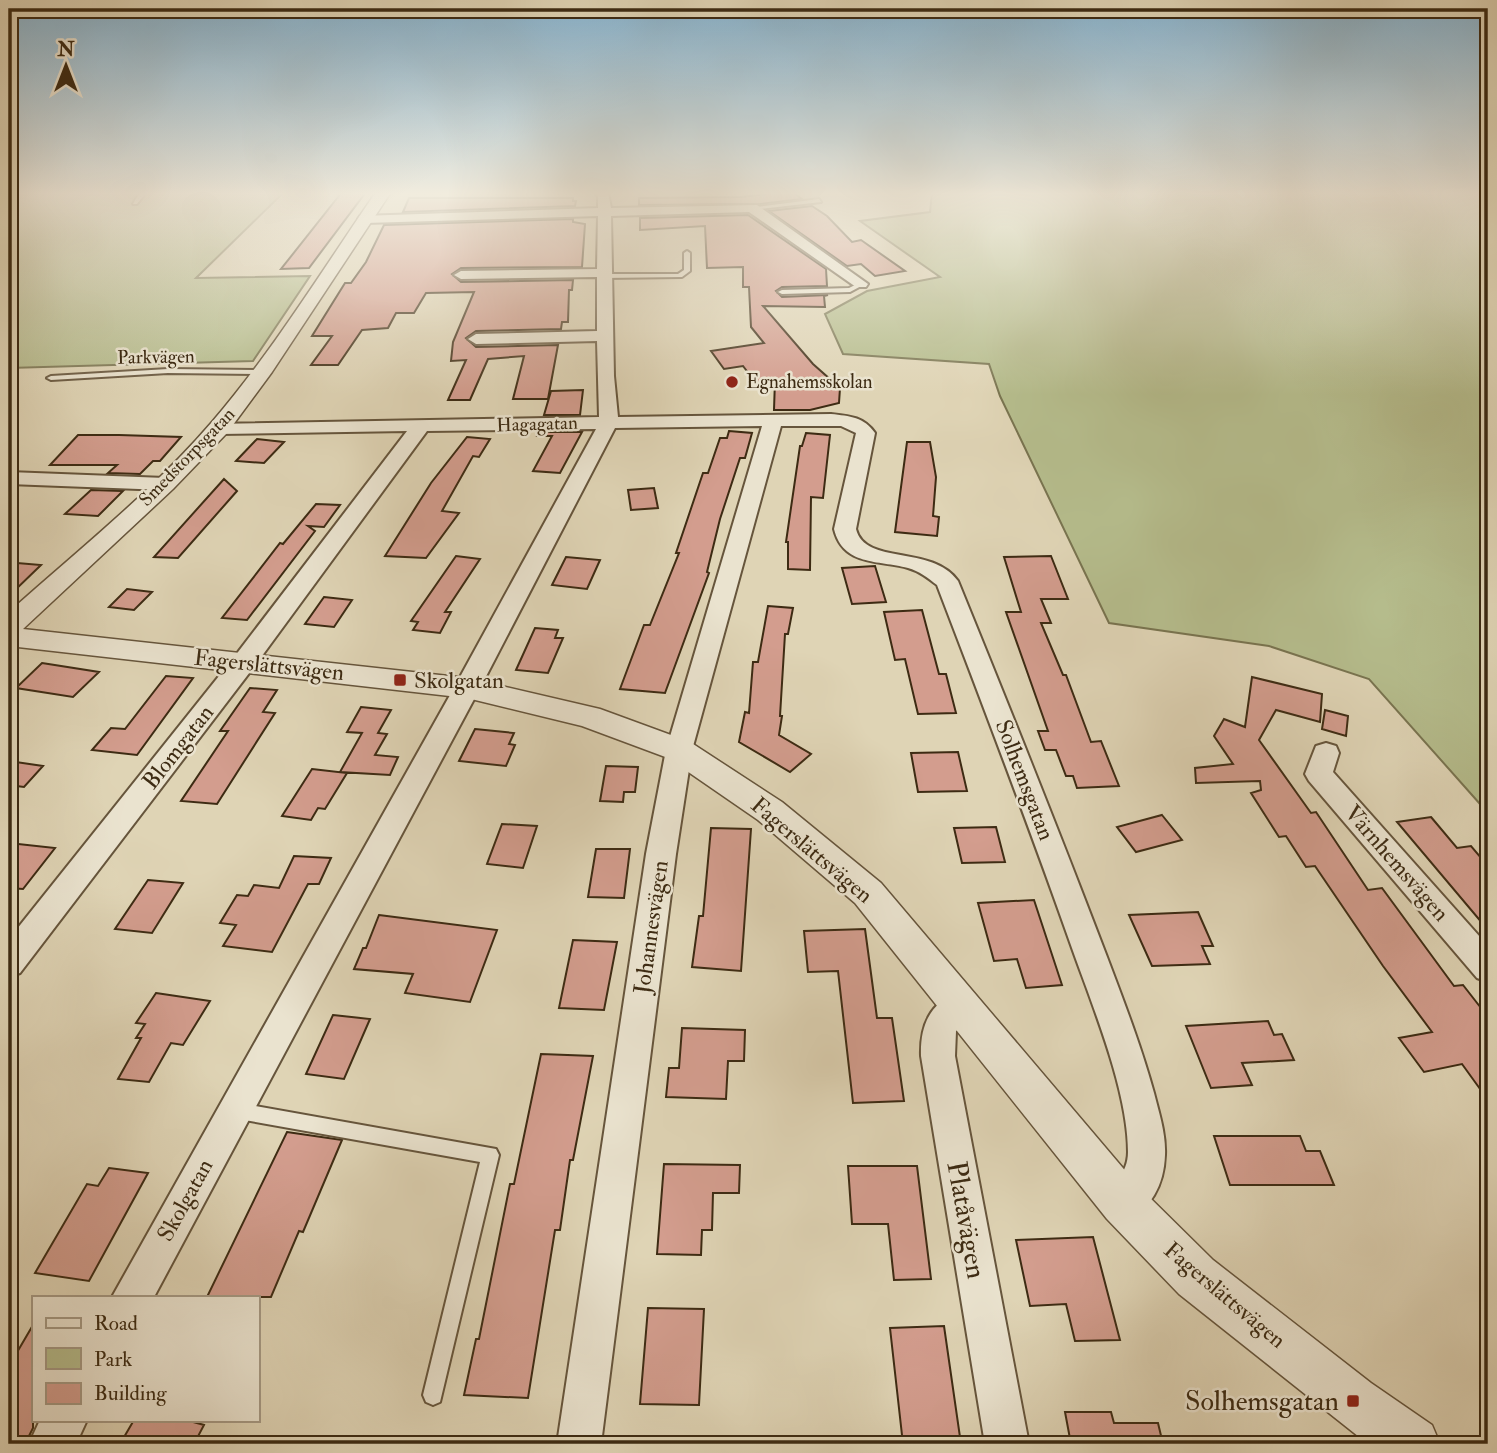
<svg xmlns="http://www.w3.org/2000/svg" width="1497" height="1453" font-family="'IM FELL Double Pica',serif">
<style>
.green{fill:#b5bc8c;stroke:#797450;stroke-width:2}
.building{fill:#d39d8e;stroke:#3d2b13;stroke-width:2}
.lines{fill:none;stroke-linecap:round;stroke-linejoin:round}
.service-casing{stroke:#66553c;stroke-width:4}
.minor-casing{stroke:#66553c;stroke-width:4}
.tertiary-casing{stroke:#66553c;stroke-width:3}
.service{fill:#eae3cf;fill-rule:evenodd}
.minor{fill:#eae3cf;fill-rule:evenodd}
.tertiary{fill:#eae3cf;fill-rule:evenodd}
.poi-dot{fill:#8f2418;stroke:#eae3cf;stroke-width:2.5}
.labels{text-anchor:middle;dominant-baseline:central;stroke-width:5;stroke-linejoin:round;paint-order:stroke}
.far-street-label{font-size:19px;fill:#3d2b13;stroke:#eae3cf}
.far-poi-label{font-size:19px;fill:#3d2b13;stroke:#eae3cf;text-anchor:start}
.street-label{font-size:23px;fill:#3d2b13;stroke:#eae3cf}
.poi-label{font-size:23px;fill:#3d2b13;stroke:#eae3cf;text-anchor:start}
.near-street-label{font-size:28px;fill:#3d2b13;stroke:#eae3cf}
.near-poi-label{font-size:28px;fill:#3d2b13;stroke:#eae3cf;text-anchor:end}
</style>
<rect width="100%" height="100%" fill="#dfd4b5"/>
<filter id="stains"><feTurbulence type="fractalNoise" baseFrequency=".00286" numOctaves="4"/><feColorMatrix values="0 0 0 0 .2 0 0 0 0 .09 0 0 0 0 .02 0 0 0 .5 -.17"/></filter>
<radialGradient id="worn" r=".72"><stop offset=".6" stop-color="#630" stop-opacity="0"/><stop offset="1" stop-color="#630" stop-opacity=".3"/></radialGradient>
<path class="green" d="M9 192H284L196 278 310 276 253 361 9 368Z
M932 192H1488V813L1369 679 1269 646 1109 623 1000 396 989 364 843 354 825 314 867 291 940 277 860 221 930 212Z"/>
<path class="building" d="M342 192H366L309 268 281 269Z
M784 192 794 193 802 199 760 204 639 205V198L741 197Z
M409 198H573V201H576L575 206 403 212Z
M812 206 827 216 852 242 861 240 905 271 875 276 861 264 847 266 769 211Z
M748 215 826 269 827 286 782 287 776 291 782 297 828 295 824 296 825 307 763 306 813 364 840 388 839 403 810 410H774L775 380 756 383 743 366 724 369 711 351 764 343 751 327 749 287H743V267L707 268 705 226 640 230V218Z
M573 219V222L585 224 582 267 461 268 452 274 461 282 573 280 572 290H569L568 322H562L561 329 476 331 466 338 476 347 558 345 548 399H513L524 356 488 359 470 400H448L466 360 451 361 453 342 474 292 426 293 414 313H396L388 328 362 330 338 365H311L332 336H312L345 283H351L366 262 384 225Z
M583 390 580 415H544L551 391Z
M729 431 752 433 745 458H740L720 519 707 572 709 573 665 693 620 689 644 625H650L679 553H676L703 473H708L720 438H727Z
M538 432H582L560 473 533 471 552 436H537Z
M806 433 830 435 823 498 811 497 810 570 788 569V542H786L800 446H802Z
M78 435H119L181 437 160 461H153L140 474 108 473 117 465H50Z
M467 437 490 439 479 457 473 456 442 511 459 513 426 558 385 556 431 483Z
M257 439 284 442 264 463 236 461Z
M907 442H930L936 477 933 516 939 517 937 536 895 532Z
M224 479 237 491 178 558 154 557Z
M654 488 658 508 631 510 628 490Z
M91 490 123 491 98 516 65 514Z
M316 504 340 505 324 527 308 526 315 531 247 620 222 618 280 543 283 544Z
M456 556 480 559 445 612H451L440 633 413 630 418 622 411 621Z
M1051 556 1068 599H1041L1051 623H1041L1063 675H1066L1091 742 1101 741 1119 786 1077 788 1073 776H1066L1056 750H1045L1038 731H1048L1006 612H1021L1004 557Z
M566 557 600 560 587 589 552 585Z
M17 563 41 565 9 596V570Z
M875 566 886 602 852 604 842 568Z
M127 589 152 592 134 610 109 607Z
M324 597 352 600 334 627 305 624Z
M768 606 793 608 788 634H785L780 716H782L779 735 811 754 790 772 739 742 745 712 749 713 753 662H758Z
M922 610 939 674H946L956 713 918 714 905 659 895 660 884 612Z
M535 628 558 630 555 638H563L548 673 516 670Z
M42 663 99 672 73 697 16 688Z
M166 676 193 678 137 755 92 750 111 728 125 729Z
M1252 677 1322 694 1320 722 1276 710 1259 740 1311 813 1316 812 1368 890 1382 888 1454 986 1463 985 1488 1017V1100L1462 1064 1424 1072 1399 1038 1432 1032 1383 966 1315 866 1306 867 1286 836 1279 837 1251 793 1261 790 1260 781 1196 783 1195 768 1233 764 1214 736 1224 719 1245 727Z
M250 688 277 690 263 712 275 713 217 804 181 801 228 731H220Z
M361 707 391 710 378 733 387 734 375 755 398 757 390 775 340 772 362 733 347 732Z
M1325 710 1348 716 1346 736 1322 729Z
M475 729 514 733 509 744 515 745 506 766 459 761Z
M958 752 967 791 918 792 911 753Z
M9 761 43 766 24 787 9 785Z
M606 766 638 767 635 792H624L623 802 600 801Z
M312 769 347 773 325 809 318 808 311 820 282 816Z
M1162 815 1182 840 1136 852 1117 827Z
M1431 817 1457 848 1471 846 1488 866V930L1397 822Z
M502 824 537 826 523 868 487 864Z
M996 827 1005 862 962 863 954 828Z
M711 828 751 829 741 971 692 967 699 916H703Z
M9 843 55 848 23 889 9 888Z
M596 849H630L624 898 588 897Z
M294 856 331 858 319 884H308L272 952 223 946 236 925 220 923 237 895 248 896 254 885 279 888Z
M148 880 183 883 152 933 115 929Z
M1034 900 1062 985 1026 988 1017 959 994 961 978 903Z
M1198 912 1213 946H1202L1210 964 1152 966 1129 915Z
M379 915 497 930 470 1002 405 993 413 974 354 969 363 948H366Z
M865 929 877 1018H892L904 1101 853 1103 838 971 808 972 804 931Z
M573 940 617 942 604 1010 559 1008Z
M156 993 210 1001 183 1045 171 1043 149 1082 118 1079 141 1038H136L145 1024 136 1023Z
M333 1015 370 1019 344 1079 306 1074Z
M1268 1021 1274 1035 1282 1034 1294 1060 1242 1063 1252 1085 1211 1088 1186 1026Z
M682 1028 745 1030 744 1061H728L726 1099 666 1097 669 1068H679Z
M541 1054 593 1056 573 1160H570L560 1230H555L528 1398 464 1395 476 1339H479L510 1184H514Z
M287 1132 342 1140 303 1232 299 1231 271 1297H207Z
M1214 1136H1300L1306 1151H1320L1334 1185H1230Z
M664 1164 740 1165 739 1193H713L712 1230H702L701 1255 657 1254Z
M848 1166H917L931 1279 894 1280 888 1224H852Z
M109 1168 148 1173 89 1281 35 1273 87 1184 98 1186Z
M1093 1237 1120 1340 1075 1341 1066 1304 1030 1306 1016 1240Z
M648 1308 704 1309 699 1405 640 1404Z
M33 1325V1428L25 1444H9V1366Z
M944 1326 961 1444H903L890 1328Z
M1065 1412H1111L1114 1423H1158L1163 1444H1071Z
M134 1420H186L204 1425 194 1444H120Z"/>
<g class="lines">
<defs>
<path id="service" d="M140 192H146L137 204H133Z
M819 199 821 202 752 210 749 208Z
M687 251 690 253V271L682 277 604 278 601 276 604 274H678L684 270V253Z
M861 282 863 283V285L850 292 782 294 778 292 782 290 849 288Z
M168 369 262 370 266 372 262 374 168 373 51 380 47 378 51 376Z
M239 1103 496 1149 499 1155 440 1402 433 1405 426 1402 423 1395 480 1162 239 1119 233 1117 231 1111 233 1105Z"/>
<path id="minor" d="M594 192H608L611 208 757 205 868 284 866 287H856L749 212 611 216 614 376 618 417 831 414C850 416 864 417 875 433L856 529C865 566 932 544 958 581 1009 706 1059 831 1107 957 1124 1002 1141 1046 1154 1093 1159 1113 1166 1134 1165 1155 1164 1185 1151 1210 1123 1222L1109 1217 1104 1203C1112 1184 1128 1174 1128 1152 1128 1091 1093 1007 1072 948 1029 826 983 705 937 585 928 578 919 571 908 568 878 560 843 566 834 529L856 433 841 426H781L692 750 676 854 601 1444H557L646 854 666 750 762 426 615 428 480 688 154 1297H112L454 688 596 429 427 431 253 668 20 973 9 977V939L235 656 407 431 219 434 212 432 210 428 212 424 599 417 597 341 476 344 468 339 476 334 597 331V277L461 279 454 275 461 271 597 269 598 216 365 223 358 219 360 216 598 208V196Z
M9 472 165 478 172 480 175 484 172 488 165 490 9 484Z
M1326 743 1336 746 1339 753 1333 772 1488 946V982L1477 978 1309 781 1305 774 1316 746Z
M961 991 973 996 978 1006 973 1016 956 1031 955 1056 1029 1444H985L921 1056C920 1025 930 1002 961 991Z
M40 1420H87L76 1444H29Z"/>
<path id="tertiary" d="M376 192H391L272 372 227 433 173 489 23 629 467 678 600 709 690 742 782 802 881 883 1139 1187 1213 1260 1371 1383 1432 1425 1440 1444H1368L1179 1294 1107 1219 855 903 758 820 668 758 582 726 467 698 9 646V612C77 551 152 492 212 422 273 351 323 269 376 192Z"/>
</defs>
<use href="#service" class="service-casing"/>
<use href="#minor" class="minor-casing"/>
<use href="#tertiary" class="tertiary-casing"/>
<use href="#service" class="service"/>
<use href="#minor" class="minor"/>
<use href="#tertiary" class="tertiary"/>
</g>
<linearGradient id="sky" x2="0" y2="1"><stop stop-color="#86b5d3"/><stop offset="0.49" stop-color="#f1ecde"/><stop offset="1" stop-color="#f1ecde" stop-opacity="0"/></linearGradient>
<rect width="1497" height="395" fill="url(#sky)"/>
<g class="poi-dot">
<circle cx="732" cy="382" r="7"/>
<rect x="393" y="673" width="14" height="14" rx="3.5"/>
<rect x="1346" y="1394" width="14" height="14" rx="3.5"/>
</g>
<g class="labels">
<g class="far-street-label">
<text transform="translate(156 357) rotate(-1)">Parkvägen</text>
<text transform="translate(537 424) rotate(-2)">Hagagatan</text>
<text transform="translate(187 457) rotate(-46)">Smedstorpsgatan</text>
</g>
<g class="far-poi-label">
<text x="746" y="382">Egnahemsskolan</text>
</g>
<g class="street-label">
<text transform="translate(269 665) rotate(6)">Fagerslättsvägen</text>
<text transform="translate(178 747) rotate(-52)">Blomgatan</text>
<text transform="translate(1025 780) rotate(69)">Solhemsgatan</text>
<text transform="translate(812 850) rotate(40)">Fagerslättsvägen</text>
<text transform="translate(1397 863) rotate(49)">Värnhemsvägen</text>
<text transform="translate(651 927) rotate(-82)">Johannesvägen</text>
<text transform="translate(185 1200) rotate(-61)">Skolgatan</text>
<text transform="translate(1225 1295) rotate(40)">Fagerslättsvägen</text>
</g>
<g class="poi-label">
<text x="414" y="680">Skolgatan</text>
</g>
<g class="near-street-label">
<text transform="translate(966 1220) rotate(80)">Platåvägen</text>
</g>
<g class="near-poi-label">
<text x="1339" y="1401">Solhemsgatan</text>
</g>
</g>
<rect width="1497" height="1453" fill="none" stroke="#dfd4b5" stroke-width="35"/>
<rect x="10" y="10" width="1476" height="1432" fill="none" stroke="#3d2b13" stroke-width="3.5"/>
<rect x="18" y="18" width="1462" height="1418" fill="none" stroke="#3d2b13" stroke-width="2"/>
<rect x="32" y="1296" width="228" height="126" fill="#eae3cf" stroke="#a59984" stroke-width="2"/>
<rect x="46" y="1318" width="35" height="10" fill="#eae3cf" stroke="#a59984" stroke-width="2"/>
<text x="94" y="1330" font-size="21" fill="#3d2b13">Road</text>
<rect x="46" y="1348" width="35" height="21" fill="#b5bc8c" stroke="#a59984" stroke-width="2"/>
<text x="94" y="1366" font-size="21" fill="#3d2b13">Park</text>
<rect x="46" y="1383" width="35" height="21" fill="#d39d8e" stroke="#a59984" stroke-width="2"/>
<text x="94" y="1400" font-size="21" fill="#3d2b13">Building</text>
<g transform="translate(66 66)" stroke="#eae3cf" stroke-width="5" paint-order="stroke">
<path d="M0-5L12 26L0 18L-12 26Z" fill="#3d2b13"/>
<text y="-10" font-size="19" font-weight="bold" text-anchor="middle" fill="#3d2b13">N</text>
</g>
<rect width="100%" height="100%" filter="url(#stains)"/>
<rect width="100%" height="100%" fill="url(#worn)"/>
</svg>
